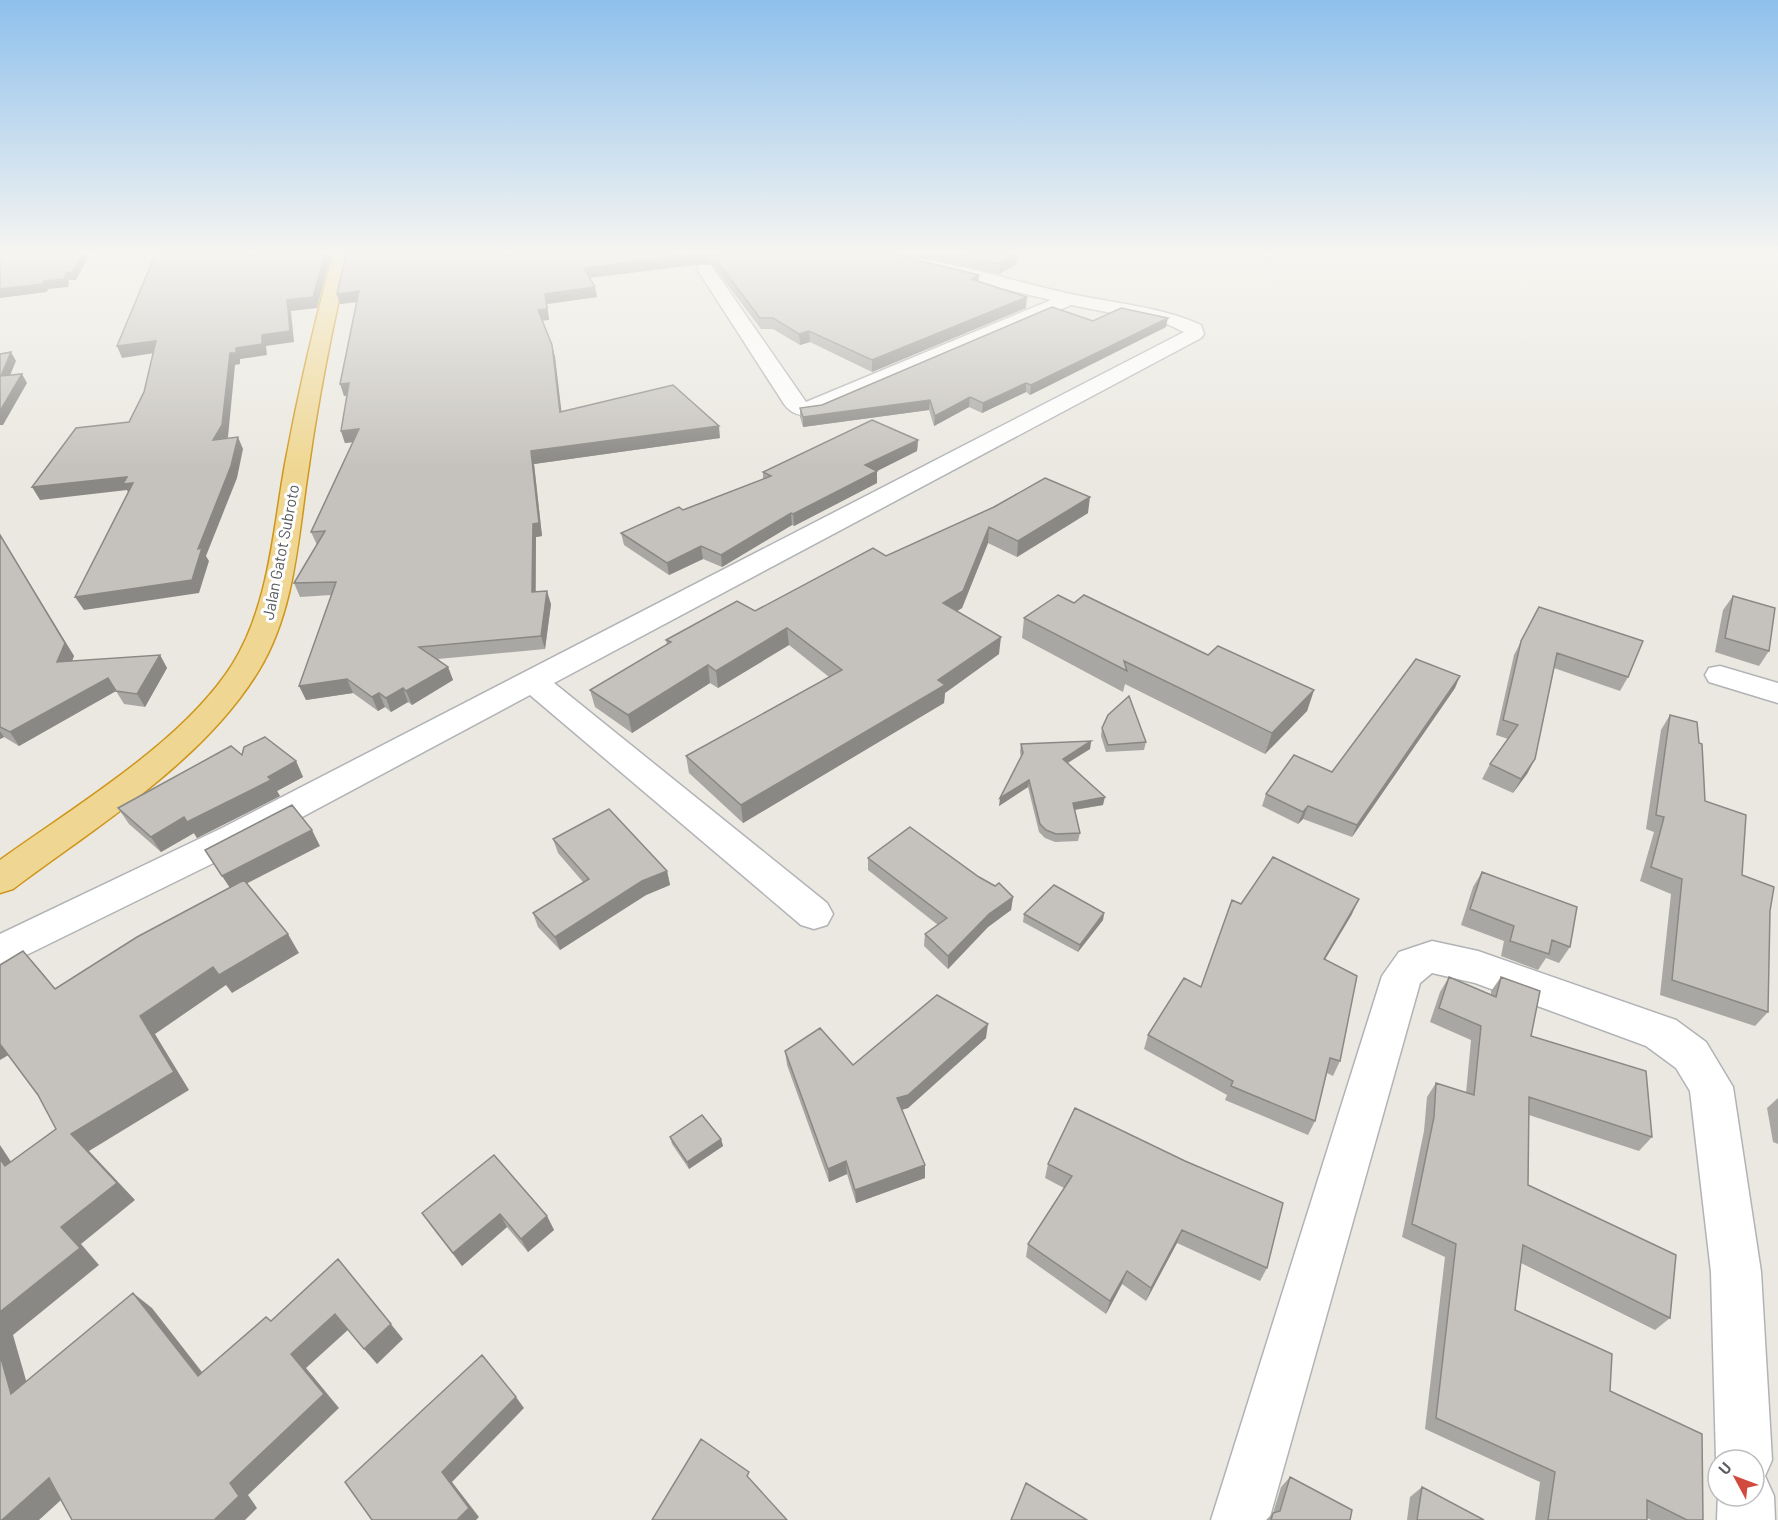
<svg xmlns="http://www.w3.org/2000/svg" width="1778" height="1520" font-family="Barlow,sans-serif">
<style>
.lines{fill:none;stroke-linecap:round;stroke-linejoin:round}
.minor-casing{stroke:#b1b3b6;stroke-width:3}
.highway-casing{stroke:#cf961c;stroke-width:3}
.minor{fill:#fff;fill-rule:evenodd}
.highway{fill:#efd793;fill-rule:evenodd}
.wall{fill:#a9a7a3}
.shaded-wall{fill:#8a8884}
.building{fill:#c5c2bd;stroke:#8a8884;stroke-width:1.5}
.labels{text-anchor:middle;dominant-baseline:central;stroke-width:6;stroke-linejoin:round;paint-order:stroke}
.street-label{font-size:16px;fill:#595c5f;stroke:#fff}
</style>
<rect width="100%" height="100%" fill="#eae8e0"/>
<g class="lines">
<defs>
<path id="minor" d="M872 255C937 255 1003 279 1066 293 1111 303 1159 306 1201 325L1204 334 1201 338 554 683 827 903 833 914 827 925 814 929 801 925 530 695 248 846 0 968V934L222 828 1184 332 1167 324 1071 305 822 413C807 416 794 418 784 404L697 269 699 265H711L806 402 1051 300 874 258Z
M1720 666 1778 683V703L1709 682 1705 675 1709 668Z
M1432 941 1478 951 1676 1020 1706 1042 1733 1087 1761 1272 1772 1460 1765 1476 1774 1496 1775 1520H1717L1718 1492V1496H1754V1460H1718V1465L1716 1460 1711 1272 1690 1091 1676 1068 1646 1046 1475 983 1432 973 1420 983 1269 1520H1211L1382 976 1399 952Z"/>
<path id="highway" d="M333 255H349C333 324 319 394 309 465 298 534 296 609 259 670 204 761 97 826 13 889L0 893V860C75 806 182 743 232 665 269 606 273 531 285 464 298 394 314 324 333 255Z"/>
</defs>
<use href="#minor" class="minor-casing"/>
<use href="#highway" class="highway-casing"/>
<use href="#minor" class="minor"/>
<use href="#highway" class="highway"/>
</g>
<path class="wall" d="M346 255H896L979 281 1026 308 872 372 810 342 800 345 773 329H761L711 263 590 278 595 287 597 297 547 304 549 320H542L552 345 555 357 561 412 720 438 534 464 542 536 536 537V592L551 604 545 649 438 659 448 667 453 680 412 705 408 702 391 712 385 707 378 711 353 693 306 700 331 595 300 597 294 583 317 545 311 532 353 442 345 443 341 431 347 395 344 396 357 302 340 304 337 294Z
M901 255H1017L1016 265 999 274 921 257Z
M1093 321 1166 327 1030 395 1026 392 982 413 969 407 934 426 929 410 803 427 800 417V408L822 405Z
M918 440 917 451 877 471V483L794 526 792 525 722 567 703 559 669 575 624 545 621 533 763 479V472Z
M994 507 1088 513 1017 557 988 543 962 608 957 611 999 654 945 693 944 703 743 823 689 773 686 756 829 677 789 645 718 688 710 683 632 733 595 707 590 690 667 645 666 640 755 611 886 556Z
M0 535 74 656 72 661 160 655 167 668 145 707 124 704 116 691 19 746 4 737 0 739Z
M1733 596 1769 651 1759 666 1715 652 1723 610Z
M1539 607 1628 677 1620 691 1554 668 1535 759 1527 774 1513 793 1482 779 1490 764 1508 739 1496 735 1514 655Z
M1024 618 1208 655 1314 690 1307 711 1265 754 1125 684 1123 692 1022 638Z
M1455 688 1352 837 1303 819 1298 824 1262 806 1266 794 1332 772Z
M1670 715 1705 801 1742 875 1770 911 1768 1012 1755 1026 1660 995 1671 894 1640 881 1654 832 1646 829 1661 730Z
M1102 728 1146 742 1144 750 1106 752 1101 736Z
M1091 741 1090 749 1068 763 1103 805 1075 810 1080 833 1078 841 1055 842 1045 838 1039 832 1028 787 999 806 1021 757 1020 752 1021 744Z
M242 755 296 761 303 777 277 791 280 796 197 838 194 833 161 852 129 824 118 808Z
M553 839 667 871 670 885 646 895 560 950 538 927 533 913 583 882 558 853Z
M868 858 979 877 1013 897 1011 910 988 927 948 969 924 946 925 934 938 925 868 870Z
M1482 872 1570 947 1559 963 1546 958 1538 970 1501 956 1504 941 1461 925 1473 887Z
M1241 904 1352 914 1325 959 1340 1061 1333 1076 1327 1073 1315 1121 1308 1135 1225 1100 1227 1095 1144 1049 1148 1035 1201 987Z
M1104 913 1103 920 1078 952 1023 922 1024 914Z
M1449 977 1491 995V991L1501 977 1531 1036 1652 1137 1639 1151 1529 1115 1528 1185 1670 1318 1655 1330 1521 1263 1515 1310 1610 1391 1687 1520H1651L1647 1518V1520H1535L1540 1482 1425 1429 1445 1257 1402 1237 1424 1131 1427 1097 1436 1083 1466 1093 1471 1040 1430 1022 1440 992Z
M986 1038 908 1108 902 1110 925 1165V1178L856 1203 847 1174 829 1182 787 1065 785 1051 853 1065Z
M1778 1098V1144L1773 1142 1767 1108Z
M670 1137 721 1139 723 1146 689 1169 672 1144Z
M1048 1164 1267 1268 1260 1281 1177 1243 1146 1301 1122 1284 1106 1314 1026 1257 1028 1244 1064 1188 1045 1178Z
M422 1213 547 1216 554 1230 528 1252 507 1227 462 1266 431 1226Z
M1290 1477 1350 1520H1266L1273 1513 1281 1487Z
M1422 1487 1484 1520H1407L1410 1497Z"/>
<path class="shaded-wall" d="M82 255H89L76 280H69L68 287 48 289 47 292 0 298V289L44 281 66 273Z
M325 255H331L317 308 291 311 294 342 266 346 267 355 240 359V364L235 365 228 437 218 453 213 440 230 353 236 348 262 335 287 300Z
M688 255H710L711 263 586 278 584 268Z
M1016 255H1017L1016 265 999 274 1000 264Z
M979 275 978 285 971 279Z
M595 287 597 297 547 304 549 320 540 321 538 310 545 294Z
M359 291 363 301 340 304 337 294Z
M1027 297 1026 308 872 372V360Z
M1168 318 1166 327 1030 395 1031 385Z
M809 331 810 342 800 345 799 334Z
M156 341 161 352 122 358 117 346Z
M552 345 555 357 563 424 560 412Z
M11 352 16 361 6 385 1 376Z
M22 374 27 383 3 425H0V411Z
M349 383 353 394 344 396 340 384Z
M1026 383V392L982 413 983 403Z
M970 397 969 407 934 426 935 416Z
M930 400 929 410 803 427V417Z
M719 426 720 438 534 464 542 536 536 537 535 606 532 592 531 451Z
M359 429 363 441 345 443 341 431Z
M238 437 243 449 237 478 206 556 209 561 199 593 84 610 75 597 198 549Z
M918 440 917 451 877 471V483L794 526 793 514 865 465Z
M127 477 133 483 130 497 127 490 40 500 32 487Z
M1090 497 1088 513 1017 557 1018 541Z
M791 513 792 525 722 567 721 555Z
M989 527 988 543 962 608 943 620V603Z
M0 535 74 656 66 675 57 662Z
M701 546 703 559 669 575 667 563Z
M547 591 551 604 545 649 541 636Z
M787 628 789 645 718 688 716 671Z
M1001 637 999 654 945 693 944 703 743 823 741 805 938 680Z
M160 655 167 668 145 707 137 694Z
M708 665 710 683 632 733 628 715Z
M448 667 453 680 412 705 406 691Z
M1460 676 1455 688 1352 837 1357 825Z
M108 678 116 691 19 746 10 732Z
M347 679 353 693 306 700 299 686Z
M403 688 408 702 391 712 386 698Z
M1314 690 1307 711 1265 754 1272 733Z
M379 693 385 707 378 711 372 697Z
M0 731 4 737 0 739Z
M1091 741 1090 749 1062 766 1063 759Z
M1535 759 1527 774 1513 793 1521 779Z
M296 761 303 777 277 791 280 796 197 838 187 822Z
M1029 780 1028 787 999 806 1000 798Z
M1105 797 1103 805 1072 810 1073 803Z
M1308 806 1303 819 1298 824 1303 812Z
M184 817 194 833 161 852 151 837Z
M312 830 320 846 232 891 222 876Z
M667 871 670 885 646 895 560 950 555 937 642 881Z
M1013 897 1011 910 988 927 948 969V956L989 914Z
M1359 899 1352 914 1317 973 1324 959Z
M1104 913 1103 920 1078 952 1080 945Z
M288 934 299 953 232 993 226 985 155 1034 189 1090 89 1151 135 1200 81 1244 99 1265 13 1335 34 1408 11 1394 0 1355V1312L61 1227 71 1134 140 1016 213 967Z
M23 951 40 970 71 1008Z
M988 1024 986 1038 908 1108 897 1111V1098Z
M0 1041 12 1053 0 1060Z
M721 1139 723 1146 689 1169 687 1162Z
M0 1145 25 1183 5 1166 0 1159Z
M846 1161 847 1174 829 1182 828 1169Z
M925 1165V1178L856 1203 855 1190Z
M500 1214 507 1227 462 1266 453 1253Z
M547 1216 554 1230 528 1252 521 1239Z
M1182 1230 1177 1243 1146 1301 1151 1288Z
M338 1259 403 1339 377 1364 364 1349Z
M1127 1271 1122 1284 1106 1314 1110 1301Z
M133 1293 152 1308 216 1390 198 1376Z
M335 1314 349 1329 306 1368 339 1408 248 1495 257 1508 245 1520H214L230 1483 291 1354Z
M516 1397 524 1408 452 1482 479 1517 476 1520H457L442 1472Z
M49 1478 72 1490 39 1520H2Z"/>
<path class="building" d="M0 255H82L72 272 66 273 64 279 44 281 43 284 0 289Z
M155 255H325L313 297 287 300 290 331 262 335V344L236 348V353H230L222 425 213 440 238 437 231 466 198 549 202 548 192 580 75 597 133 483 123 484 127 477 32 487 76 428 129 422 144 392 156 341 117 346Z
M346 255H688L584 268 595 287 545 294 547 309 538 310 552 345 560 412 673 385 719 426 531 451 539 523 533 524 532 592 547 591 541 636 419 647 448 667 406 691 403 688 386 698 379 693 372 697 347 679 299 686 336 582 294 583 325 531 311 532 359 429 341 431 349 383 340 384 359 291 337 294Z
M712 255H896L979 275 971 279 1027 297 872 360 809 331 799 334 773 318H760Z
M962 255H1016L1000 264Z
M1052 307 1093 321 1121 308 1168 318 1031 385 1026 383 983 403 970 397 935 416 930 400 803 417 800 408 822 405Z
M11 352 1 376 22 374 0 411V354Z
M872 420 918 440 865 465 877 471 793 514 791 513 721 555 701 546 667 563 621 533 679 507 683 510 771 476 763 472Z
M1045 478 1090 497 1018 541 989 527 963 591 943 603 1001 637 938 680 945 685 741 805 686 756 842 670 787 628 716 671 708 665 628 715 590 690 671 642 666 640 737 601 755 611 873 548 886 556 994 507Z
M0 535 65 643 57 662 160 655 137 694 116 691 108 678 10 732 0 727Z
M1058 595 1074 603 1084 595 1208 655 1218 646 1314 690 1272 733 1124 661 1127 671 1024 618Z
M1733 596 1775 608 1769 651 1725 638Z
M1539 607 1643 641 1628 677 1557 653 1535 759 1521 779 1490 764 1518 725 1503 720 1521 641Z
M1416 659 1460 676 1357 825 1308 806 1303 812 1266 794 1294 755 1332 772Z
M1129 696 1146 742 1108 745 1102 728 1108 715Z
M1670 715 1697 722 1699 743 1702 744 1705 801 1746 815 1742 875 1774 887 1770 911 1768 1012 1672 980 1682 879 1651 867 1664 817 1656 815Z
M265 737 296 761 268 777 271 780 187 822 184 817 151 837 118 808 231 746 242 755 244 747Z
M1091 741 1063 759 1105 797 1073 803 1080 833 1056 834 1046 830 1040 824 1029 780 1000 798 1023 753 1021 744Z
M292 805 312 830 222 876 205 850Z
M609 809 667 871 642 881 555 937 533 913 589 879 553 839Z
M910 827 979 877 995 886 999 883 1013 897 989 914 948 956 925 934 947 918 868 858Z
M1273 857 1359 899 1324 959 1357 976 1340 1061 1330 1058 1315 1121 1231 1086 1233 1081 1148 1035 1184 978 1201 987 1232 900 1241 904Z
M1482 872 1577 907 1570 947 1552 940 1549 954 1510 941 1514 926 1470 909Z
M244 880 288 934 219 975 213 967 140 1016 174 1072 71 1134 117 1183 61 1227 80 1248 0 1312V1159L5 1166 56 1129 38 1095 0 1044V965L23 951 55 989 137 937Z
M1054 885 1104 913 1080 945 1024 914Z
M1449 977 1496 997 1501 977 1540 991 1531 1036 1646 1071 1652 1137 1529 1097 1528 1185 1676 1255 1670 1318 1523 1245 1515 1310 1612 1354 1610 1391 1702 1434 1703 1520H1687L1647 1500V1520H1548L1555 1472 1436 1418 1456 1244 1412 1224 1434 1117 1436 1083 1474 1095 1481 1026 1439 1008Z
M937 995 988 1024 908 1095 897 1098 925 1165 855 1190 846 1161 828 1169 785 1051 820 1028 853 1065Z
M1075 1108 1185 1161 1283 1203 1267 1268 1182 1230 1151 1288 1127 1271 1110 1301 1028 1244 1072 1176 1048 1164Z
M702 1115 721 1139 687 1162 670 1137Z
M494 1155 547 1216 521 1239 500 1214 453 1253 422 1213Z
M338 1259 391 1324 364 1349 335 1314 291 1354 324 1394 230 1483 239 1496 214 1520H72L49 1478 2 1520H0V1355L11 1394 133 1293 198 1376 266 1317 271 1321Z
M482 1355 516 1397 442 1472 469 1508 457 1520H372L345 1482Z
M701 1439 749 1472 747 1476 787 1520H652Z
M1290 1477 1352 1510 1350 1520H1271L1273 1513 1280 1511Z
M1026 1483 1087 1520H1011Z
M1422 1487 1484 1520H1417Z"/>
<linearGradient id="sky" x2="0" y2="1"><stop stop-color="#8ec0ec"/><stop offset="0.54" stop-color="#f6f5f1"/><stop offset="1" stop-color="#f6f5f1" stop-opacity="0"/></linearGradient>
<rect width="1778" height="468" fill="url(#sky)"/>
<g class="labels">
<g class="street-label">
<text transform="translate(280 552) rotate(-79)">Jalan Gatot Subroto</text>
</g>
</g>
<g transform="translate(1736 1478) rotate(311)"><circle r="28" fill="#ffffff" stroke="#bdbebf" stroke-width="1.5"/>
<path d="M0-4.5L10 22L0 15L-10 22Z" fill="#d24a3e"/>
<text y="-9" font-size="16" font-weight="bold" text-anchor="middle" fill="#595c5f">U</text>
</g>
</svg>
